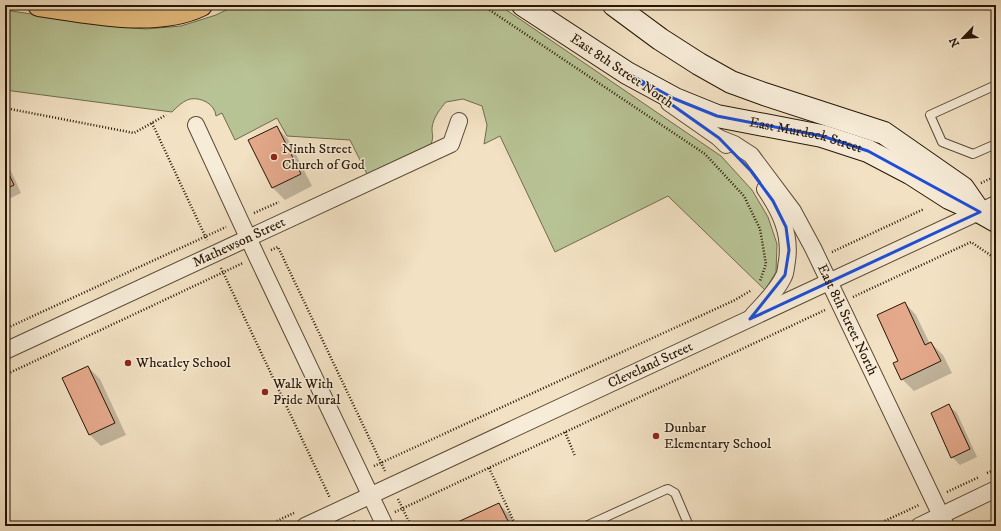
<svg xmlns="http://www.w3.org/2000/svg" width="1001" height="531" font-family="'IM FELL DW Pica',serif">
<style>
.green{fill:#b8c395;stroke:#706c4c}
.shadow{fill:#0003}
.building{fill:#e4a98b;stroke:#271604}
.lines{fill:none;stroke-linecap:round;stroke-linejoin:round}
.lane-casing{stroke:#5a4934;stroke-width:10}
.street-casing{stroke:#5a4934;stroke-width:18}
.secondary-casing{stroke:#271604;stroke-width:24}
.highway-casing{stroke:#271604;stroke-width:24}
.path{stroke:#271604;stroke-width:2.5;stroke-dasharray:1 2;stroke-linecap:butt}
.lane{stroke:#f7ecd8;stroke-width:8}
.street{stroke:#f7ecd8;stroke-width:16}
.secondary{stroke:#f7ecd8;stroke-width:22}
.highway{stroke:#e9c082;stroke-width:22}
.marked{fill:none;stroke:#1d4ed8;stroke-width:3;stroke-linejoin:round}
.poi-dot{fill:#8f2418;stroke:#f7ecd8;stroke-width:1.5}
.labels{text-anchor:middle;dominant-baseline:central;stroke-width:3;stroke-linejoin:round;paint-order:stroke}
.street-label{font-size:14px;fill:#271604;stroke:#f7ecd8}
.poi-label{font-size:14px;fill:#271604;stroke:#f7ecd8;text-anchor:start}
</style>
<rect width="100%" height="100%" fill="#f2e1c3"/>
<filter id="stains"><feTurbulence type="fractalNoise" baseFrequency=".005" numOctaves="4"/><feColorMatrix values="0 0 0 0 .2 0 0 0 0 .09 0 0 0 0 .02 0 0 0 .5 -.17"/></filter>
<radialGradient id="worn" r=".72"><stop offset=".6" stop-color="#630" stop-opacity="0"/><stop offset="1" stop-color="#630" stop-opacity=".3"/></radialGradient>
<path class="green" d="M236 5H499L721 156 752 190 768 217 777 244 776 272 765 290 668 196 555 252 500 136 484 144 487 125 482 106 463 99 446 102C440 109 433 118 432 128 432 136 434 136 431 144L367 174 350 140 287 136 277 118 235 140 222 113 216 116C215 104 201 97 190 99 183 101 177 107 172 112L5 90V10L103 25 146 29 181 26 216 15Z"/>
<path class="shadow" d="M276 127 288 139 312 186 285 200 273 188 249 141Z
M5 165 11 171 21 193 5 201Z
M905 303 916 315 930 344 931 343 943 355 952 373 914 391 902 379 900 361Z
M88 367 100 379 126 435 101 446 90 435 63 379Z
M949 406 957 413 977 457 960 465 952 457Z
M499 504 511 516 516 526H451Z"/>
<path class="building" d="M277 126 301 174 272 188 248 140Z
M5 166 14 185 5 189Z
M905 302 925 345 931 342 941 361 901 380 893 363 898 361 877 315Z
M88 366 115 423 89 435 62 378Z
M949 404 970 449 951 458 931 413Z
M499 503 509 523 503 526H449Z"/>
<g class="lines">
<defs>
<path id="lane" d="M996 85 930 115 942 142 973 154 996 144
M586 526 665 490 668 489 675 493 689 526"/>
<g id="street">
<path d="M669 103 719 138 726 145"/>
<path d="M196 125 257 257 385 526"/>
<path id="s1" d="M719 138 734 144 751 155 793 211 813 248 946 526"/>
<path d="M753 315C764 303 777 291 784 276 786 272 786 266 787 261 791 233 780 211 765 189"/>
<path id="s2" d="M5 351 451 144 459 121"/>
<path id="s3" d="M305 526 996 204"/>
<path d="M919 526 996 489"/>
</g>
<g id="secondary">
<path id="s4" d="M523 5 627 73 675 99 717 116 822 136 868 151 910 173 949 198 980 212 996 221"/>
<path d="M614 5 660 39 699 64 731 82 764 94 884 133 963 188 979 211"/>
</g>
<path id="highway" d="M39 5C88 12 156 27 201 5"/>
</defs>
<use href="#lane" class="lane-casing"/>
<use href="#street" class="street-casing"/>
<use href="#secondary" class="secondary-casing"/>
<use href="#highway" class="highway-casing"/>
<path class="path" d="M482 5 705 154 744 196 760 229 766 264 760 281
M5 108 134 133 166 115
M152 123 207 240
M981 183 996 176
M254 213 279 202
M271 250 278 247 385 471
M832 252 924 209
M221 268 330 498
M853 297 971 242 996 259
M5 329 226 227
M5 375 243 263
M565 432 575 456
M374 466 733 301 752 290
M489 468 516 526
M987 473 996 469
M947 492 979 477
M398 499 411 526
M395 512 825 310
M353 521 358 526
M266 526 294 513
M874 526 919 505"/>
<use href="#lane" class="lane"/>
<use href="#street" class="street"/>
<use href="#secondary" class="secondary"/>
<use href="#highway" class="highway"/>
</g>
<path class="marked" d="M627 73 675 99 717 116 822 136 868 151 980 212 750 319 785 275 789 250 786 227 773 201 751 171 719 138Z"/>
<g class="poi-dot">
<circle cx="274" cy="157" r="4"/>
<circle cx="128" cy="363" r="4"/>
<circle cx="265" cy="392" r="4"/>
<circle cx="656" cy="436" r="4"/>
</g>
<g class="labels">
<g class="street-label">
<text transform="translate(622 71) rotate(34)">East 8th Street North</text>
<text stroke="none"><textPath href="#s4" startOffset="315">East Murdock Street</textPath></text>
<text stroke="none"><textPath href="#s2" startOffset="258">Mathewson Street</textPath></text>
<text stroke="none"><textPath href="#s1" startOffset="228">East 8th Street North</textPath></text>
<text stroke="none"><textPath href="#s3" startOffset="381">Cleveland Street</textPath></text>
</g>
<g class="poi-label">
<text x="282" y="149">Ninth Street<tspan x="282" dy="16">Church of God</tspan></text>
<text x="136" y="363">Wheatley School</text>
<text x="273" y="384">Walk With<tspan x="273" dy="16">Pride Mural</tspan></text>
<text x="664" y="428">Dunbar<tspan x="664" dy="16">Elementary School</tspan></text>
</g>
</g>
<rect width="1001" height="531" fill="none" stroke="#f2e1c3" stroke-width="20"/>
<rect x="6" y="6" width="989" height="519" fill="none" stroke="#271604" stroke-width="2"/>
<rect x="10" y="10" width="981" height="511" fill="none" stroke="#271604"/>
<g transform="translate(963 38) rotate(245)" stroke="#f7ecd8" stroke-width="3" paint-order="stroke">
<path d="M0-3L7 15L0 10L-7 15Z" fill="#271604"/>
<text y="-6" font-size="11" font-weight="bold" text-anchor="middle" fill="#271604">N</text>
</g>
<rect width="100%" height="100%" filter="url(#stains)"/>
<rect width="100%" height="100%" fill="url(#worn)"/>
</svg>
